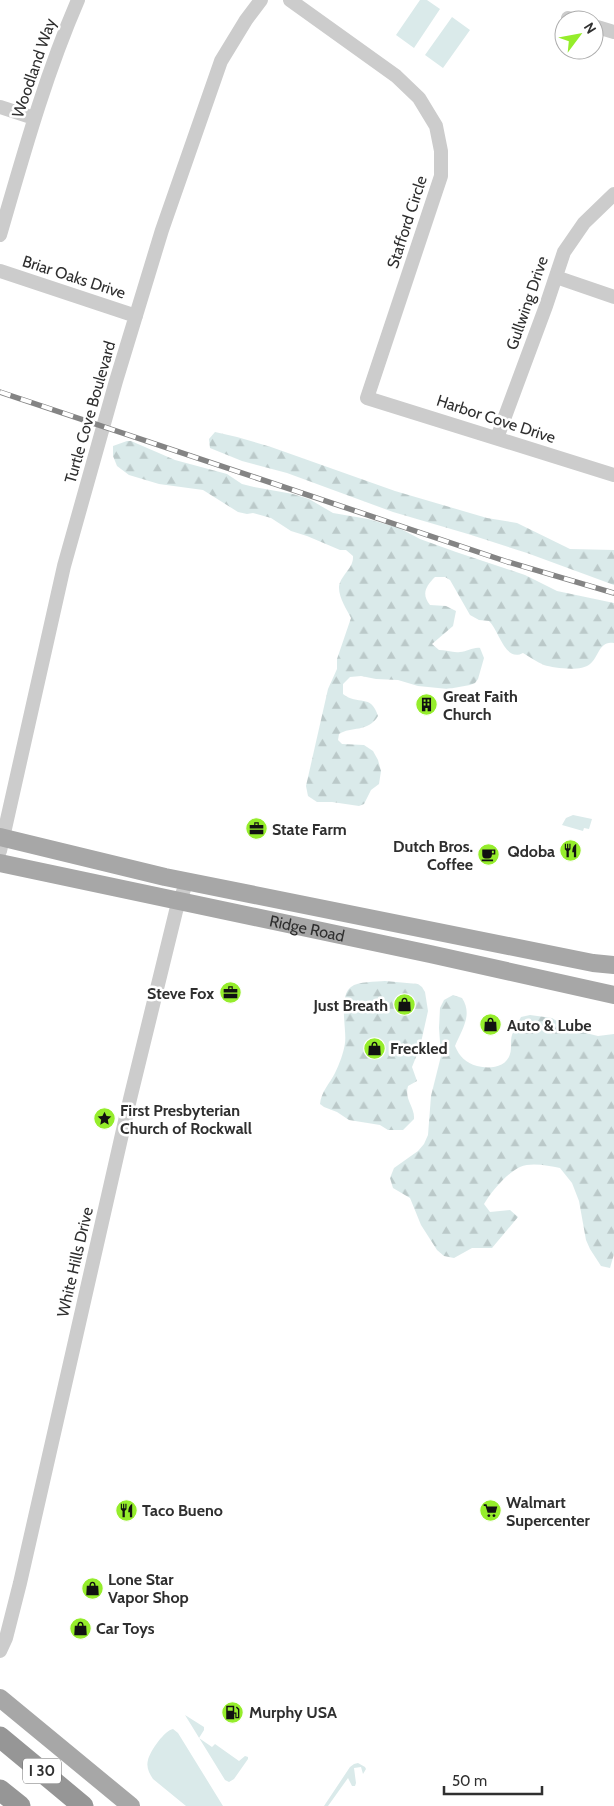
<svg xmlns="http://www.w3.org/2000/svg" width="614" height="1806" font-family="Cabin,sans-serif">
<style>
.grass{fill:#daeaea}
.forest{fill:url(#forest-firs)}
.lines{fill:none;stroke-linecap:round;stroke-linejoin:round}
.minor{stroke:#ccc;stroke-width:14}
.major{stroke:#a7a7a7;stroke-width:18}
.highway{stroke:#969696;stroke-width:21}
.rail-casing{stroke:#848484;stroke-width:5.5}
.rail{stroke:#fff;stroke-width:4;stroke-dasharray:11;stroke-linecap:butt}
.labels{text-anchor:middle;dominant-baseline:central;stroke-width:5;stroke-linejoin:round;paint-order:stroke}
.shield{fill:#fff;stroke:#6d6d6d;stroke-width:1}
.shield-label{font-size:15px;font-weight:bold;fill:#2f2f2f}
.street-label{font-size:16px;fill:#2f2f2f;stroke:#fff}
.poi-label{font-size:16px;font-weight:bold;fill:#2f2f2f;stroke:#fff;text-anchor:start}
</style>
<defs>
<pattern id="forest-firs" width="22" height="20" patternUnits="userSpaceOnUse" patternTransform="scale(1.25)"><rect width="22" height="20" fill="#daeaea"/><path d="M5 1l3.5 6h-7zM16 11l3.5 6h-7z" fill="#bbc9c9"/></pattern>
</defs>
<rect width="100%" height="100%" fill="#fff"/>
<path class="grass" d="M420 0H427L440 9 414 48 396 35Z
M452 17 470 30 443 68 425 55Z
M573 815 592 819 589 829 584 828 583 831 562 825 566 818Z
M185 1715 204 1727V1730L199 1738 212 1747 215 1744 239 1761 245 1756 248 1757V1759L234 1779 229 1782 225 1780Z
M173 1729 178 1733 223 1806H186L153 1779C149 1773 146 1767 148 1760 150 1751 165 1730 173 1729Z
M358 1763 365 1767 366 1769 363 1774 361 1767 354 1768 356 1783 355 1786H352L348 1778 328 1806H324L350 1767 354 1764Z"/>
<path class="forest" d="M215 432 237 437 271 447 395 491 487 518 517 523 570 549 614 550V585L527 553 468 534 393 512 287 473 242 461 210 448 209 439Z
M127 441H131L175 460 227 474 242 484 254 487 293 494 309 499 333 513 368 519 399 528 420 539 456 552 525 575 557 591 614 603V643C599 640 599 657 590 664 581 672 554 668 544 665 537 662 530 657 523 653 505 663 499 630 489 621L479 620 470 615 450 580 445 577H435C426 586 421 594 430 605L446 606 456 611 453 626 432 644 439 650C446 650 453 653 460 652 467 652 473 647 480 648L484 658 478 679 475 683 470 685 448 689 418 686 398 680 376 679 361 676 350 677 343 684V694C358 706 371 693 378 716 368 733 351 726 339 734L338 740 342 744 364 745 373 751 378 760 381 771 379 784 371 790 364 804 359 806 332 802H317L308 796 306 786 328 689 337 669V659L351 618C347 610 339 598 339 588 339 576 354 569 353 556L346 550H340L307 536 291 531 271 518 253 513 247 514 238 512 203 490 159 484 129 475 117 466 113 456V446Z
M385 981 418 984 422 987 425 992 428 1011 420 1047 412 1067 417 1081 408 1086C404 1100 415 1107 414 1119L403 1130H388L380 1125 349 1120 337 1112 324 1107 320 1104C321 1092 330 1083 335 1073 339 1065 344 1052 345 1043 347 1029 338 997 351 987 358 981 376 982 385 981Z
M453 995 462 998C473 1015 462 1029 455 1046 459 1056 466 1063 477 1066 489 1069 506 1068 510 1054 512 1048 510 1041 512 1035 514 1029 518 1023 521 1017L530 1015 552 1018 569 1029 598 1036 614 1034V1254L610 1268 601 1266 590 1249 586 1240 579 1201 572 1183 560 1168C548 1166 532 1162 520 1167 507 1173 491 1192 484 1204L490 1212 510 1210 518 1217 492 1248H472L454 1258 444 1256 437 1250 421 1225 410 1198 393 1188 390 1178 394 1168 418 1151 424 1144 428 1135 431 1096 441 1056 439 1028 440 1008 444 1000Z"/>
<g class="lines">
<path class="minor" d="M290 0 396 76 419 98 436 126 441 151V176L367 398 614 475
M568 18 576 20
M594 26 614 32
M0 107 34 118
M0 235C23 156 45 76 78 0
M0 271 136 316
M556 277 614 297
M497 438 546 306 564 252 584 223 614 194
M0 851 64 566 116 381 162 230 221 61 246 20 261 0
M0 1651 6 1638 20 1583 130 1099 176 911 187 881"/>
<g class="major">
<path d="M0 837 165 877 593 963 614 965"/>
<path id="s1" d="M0 863 430 954 614 995"/>
<path d="M0 1698 131 1806"/>
</g>
<path class="highway" d="M0 1737 83 1806
M0 1790 20 1806"/>
<defs>
<path id="rail" d="M0 392 508 562 614 593"/>
</defs>
<use href="#rail" class="rail-casing"/>
<use href="#rail" class="rail"/>
</g>
<defs>
<symbol id="building-disc" viewBox="-11 -11 22 22"><circle r="9.5" fill="#95ed2b" stroke="#fff"/><path d="M-4-6H4V6H1V3H-1V6H-4ZM-2.5-4.3h1.7v1.8h-1.7ZM.8-4.3h1.7v1.8H.8ZM-2.5-1h1.7V.8h-1.7ZM.8-1h1.7V.8H.8Z" fill="#111"/></symbol>
<symbol id="office-disc" viewBox="-11 -11 22 22"><circle r="9.5" fill="#95ed2b" stroke="#fff"/><path d="M-6-3h4V-5.5h4V-3h4V5H-6ZM-1-4.5V-3h2v-1.5ZM-6 0V1H6V0Z" fill="#111"/></symbol>
<symbol id="restaurant-disc" viewBox="-11 -11 22 22"><circle r="9.5" fill="#95ed2b" stroke="#fff"/><path d="M-5-6h1v4h1v-4h1v4h1v-4h1v5L-1.5 .5V6h-2V.5L-5-1ZM5-6V6H3V1.5H1.5Q1.5-4 5-6Z" fill="#111"/></symbol>
<symbol id="cafe-disc" viewBox="-11 -11 22 22"><circle r="9.5" fill="#95ed2b" stroke="#fff"/><path d="M-5.5-4.5H6V0H3Q3 3.5 0 3.5H-2.5Q-5.5 3.5-5.5 0ZM3-3.2v2h1.7v-2ZM-6 4.5H4V6H-6Z" fill="#111"/></symbol>
<symbol id="shop-disc" viewBox="-11 -11 22 22"><circle r="9.5" fill="#95ed2b" stroke="#fff"/><path d="M-5-2.5h2.3a2.7 3.5 0 0 1 5.4 0H5L5.5 6h-11ZM-1.5-2.5h3a1.5 2.3 0 0 0-3 0Z" fill="#111"/></symbol>
<symbol id="sight-disc" viewBox="-11 -11 22 22"><circle r="9.5" fill="#95ed2b" stroke="#fff"/><path d="M0-6L1.8-2.2L6-1.7L2.9 1.2L3.7 5.4L0 3.3L-3.7 5.4L-2.9 1.2L-6-1.7L-1.8-2.2Z" fill="#111"/></symbol>
<symbol id="supermarket-disc" viewBox="-11 -11 22 22"><circle r="9.5" fill="#95ed2b" stroke="#fff"/><path d="M-6-5.5h2.5l.6 2H6L4.5 2H-2.5L-4.4-4H-6ZM-1.5 3.2a1.3 1.3 0 1 0 .1 0ZM3 3.2a1.3 1.3 0 1 0 .1 0Z" fill="#111"/></symbol>
<symbol id="fuel-disc" viewBox="-11 -11 22 22"><circle r="9.5" fill="#95ed2b" stroke="#fff"/><path d="M-5.5-6h7V0h2V4h1.3V-2.5L3-4.5l.8-.8L6-3V5H2.5V1h-1V6h-7ZM-4.2-4.7v3.2H.2V-4.7Z" fill="#111"/></symbol>
</defs>
<g fill-rule="evenodd">
<use href="#building-disc" x="414" y="692" width="25" height="25"/>
<use href="#office-disc" x="244" y="816" width="25" height="25"/>
<use href="#restaurant-disc" x="558" y="838" width="25" height="25"/>
<use href="#cafe-disc" x="476" y="842" width="25" height="25"/>
<use href="#office-disc" x="218" y="980" width="25" height="25"/>
<use href="#shop-disc" x="392" y="992" width="25" height="25"/>
<use href="#shop-disc" x="478" y="1012" width="25" height="25"/>
<use href="#shop-disc" x="362" y="1036" width="25" height="25"/>
<use href="#sight-disc" x="92" y="1106" width="25" height="25"/>
<use href="#restaurant-disc" x="114" y="1498" width="25" height="25"/>
<use href="#supermarket-disc" x="478" y="1498" width="25" height="25"/>
<use href="#shop-disc" x="80" y="1576" width="25" height="25"/>
<use href="#shop-disc" x="68" y="1616" width="25" height="25"/>
<use href="#fuel-disc" x="220" y="1700" width="25" height="25"/>
</g>
<g class="labels">
<rect class="shield" x="23" y="1758.5" width="38" height="25" rx="4"/>
<g class="shield-label">
<text x="42" y="1771">I 30</text>
</g>
<g class="street-label">
<text transform="translate(34 68) rotate(-71)">Woodland Way</text>
<text transform="translate(407 222) rotate(-72)">Stafford Circle</text>
<text transform="translate(74 277) rotate(18)">Briar Oaks Drive</text>
<text transform="translate(527 303) rotate(-71)">Gullwing Drive</text>
<text transform="translate(90 412) rotate(-74)">Turtle Cove Boulevard</text>
<text transform="translate(496 419) rotate(18)">Harbor Cove Drive</text>
<text stroke="none"><textPath href="#s1" startOffset="314">Ridge Road</textPath></text>
<text transform="translate(75 1262) rotate(-77)">White Hills Drive</text>
</g>
<g class="poi-label">
<text x="443" y="696">Great Faith<tspan x="443" dy="18">Church</tspan></text>
<text x="272" y="829">State Farm</text>
<text x="473" y="846" text-anchor="end">Dutch Bros.<tspan x="473" dy="18">Coffee</tspan></text>
<text x="555" y="851" text-anchor="end">Qdoba</text>
<text x="214" y="993" text-anchor="end">Steve Fox</text>
<text x="388" y="1005" text-anchor="end">Just Breath</text>
<text x="507" y="1025">Auto &amp; Lube</text>
<text x="390" y="1048">Freckled</text>
<text x="120" y="1110">First Presbyterian<tspan x="120" dy="18">Church of Rockwall</tspan></text>
<text x="506" y="1502">Walmart<tspan x="506" dy="18">Supercenter</tspan></text>
<text x="142" y="1510">Taco Bueno</text>
<text x="108" y="1579">Lone Star<tspan x="108" dy="18">Vapor Shop</tspan></text>
<text x="96" y="1628">Car Toys</text>
<text x="249" y="1712">Murphy USA</text>
</g>
</g>
<g transform="translate(579 35) rotate(58)"><circle r="24" fill="#ffffff" stroke="#acacac"/>
<path d="M0-4L9 19L0 12L-9 19Z" fill="#95ed2b"/>
<text y="-8" font-size="14" font-weight="bold" text-anchor="middle" fill="#2f2f2f">N</text>
</g>
<path d="M444 1786v8h98v-8" fill="none" stroke="#2f2f2f" stroke-width="2.5"/>
<text x="452" y="1786" font-size="15" fill="#2f2f2f" stroke="#ffffff" stroke-width="4" paint-order="stroke">50 m</text>
</svg>
